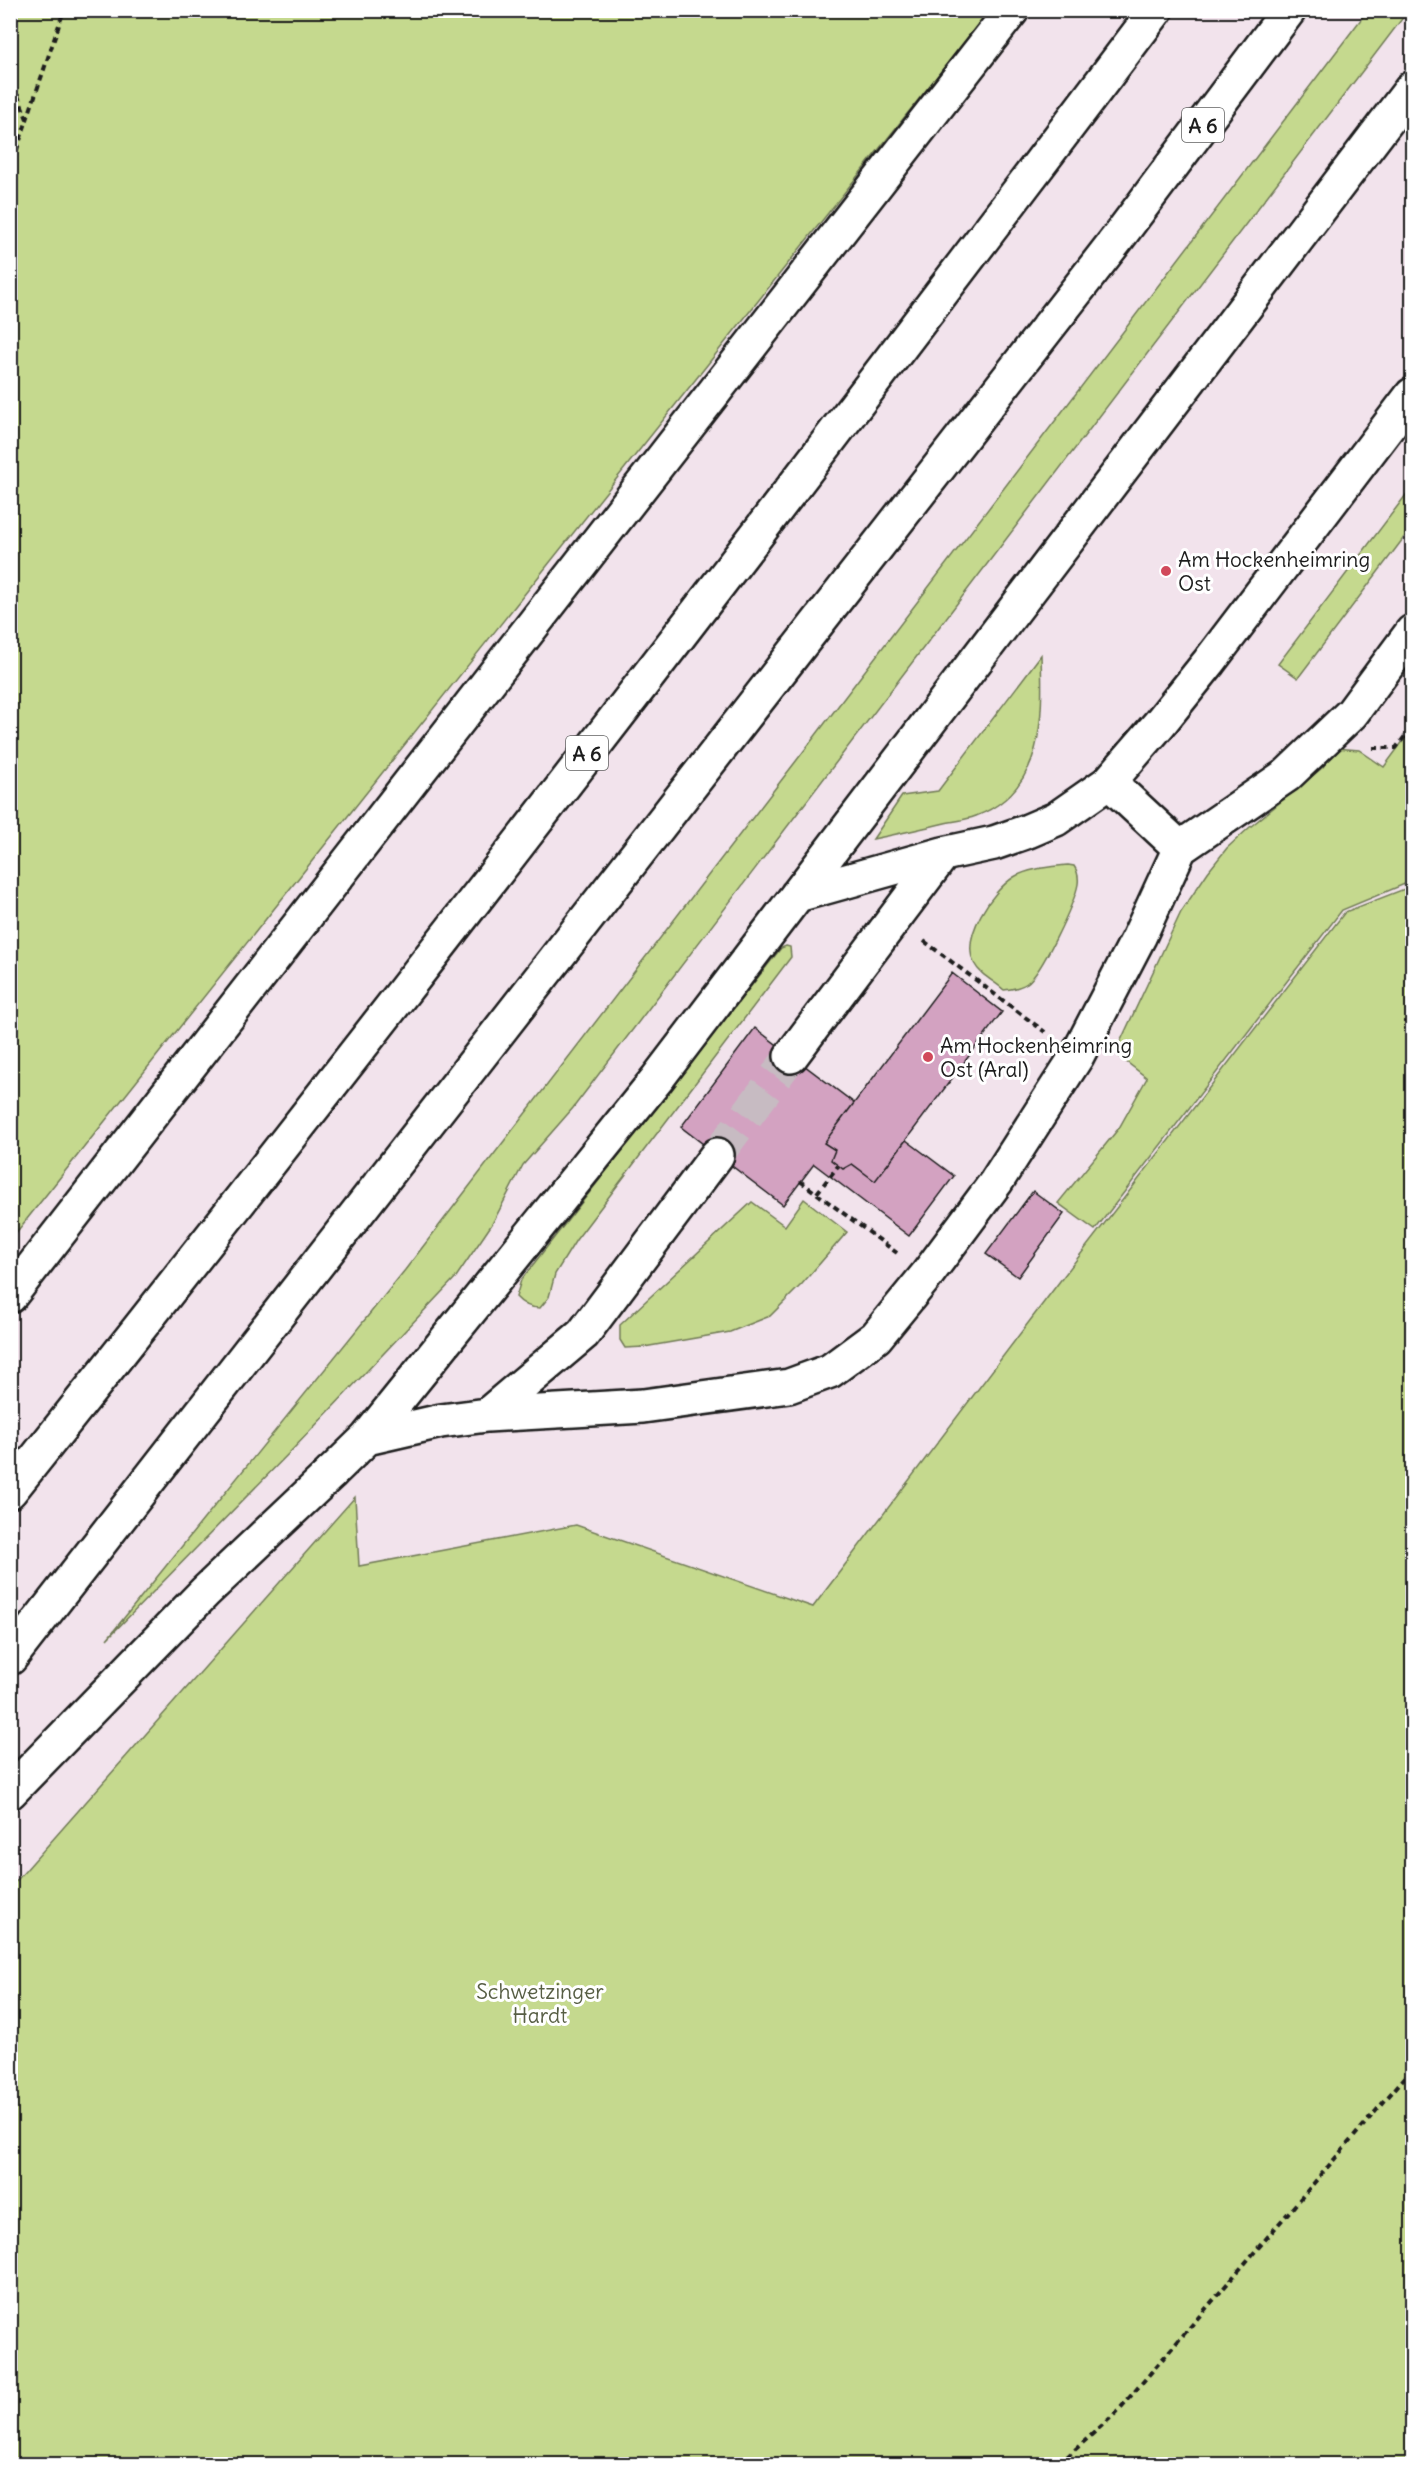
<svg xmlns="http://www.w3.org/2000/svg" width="1423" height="2475" font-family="Delius,sans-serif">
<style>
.green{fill:#c5d98e;stroke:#707a55;stroke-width:1.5}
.building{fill:#d3a2c1;stroke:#1c1c1c;stroke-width:1.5}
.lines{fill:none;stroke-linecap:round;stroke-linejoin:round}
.minor-tunnel{stroke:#c7bbc2;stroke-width:33;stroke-dasharray:33 16;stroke-linecap:butt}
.minor-casing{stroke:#1c1c1c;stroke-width:38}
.highway-casing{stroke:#1c1c1c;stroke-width:38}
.path{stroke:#1c1c1c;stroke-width:4;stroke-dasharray:6 4.5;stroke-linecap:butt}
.minor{stroke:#fff;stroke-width:33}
.highway{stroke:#fff;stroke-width:33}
.poi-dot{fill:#d1495b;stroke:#fff;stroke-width:2}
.labels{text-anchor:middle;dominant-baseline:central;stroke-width:6;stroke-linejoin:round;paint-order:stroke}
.shield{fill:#fff;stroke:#606060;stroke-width:1.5}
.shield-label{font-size:20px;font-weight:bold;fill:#1c1c1c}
.poi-label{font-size:21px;fill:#1c1c1c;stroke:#fff;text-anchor:start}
.park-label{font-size:21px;fill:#575e44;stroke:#fff}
</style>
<rect width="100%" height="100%" fill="#f2e3ec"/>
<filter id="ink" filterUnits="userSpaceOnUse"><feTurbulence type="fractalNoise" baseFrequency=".0167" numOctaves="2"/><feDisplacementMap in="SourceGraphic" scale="12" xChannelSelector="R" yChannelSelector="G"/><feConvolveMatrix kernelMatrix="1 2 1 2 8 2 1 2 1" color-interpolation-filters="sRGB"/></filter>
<g filter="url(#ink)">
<path class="green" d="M11 10 989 11 11 1239 10 11Z
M1368 10 1408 11 573 1108 523 1165 492 1224 456 1277 294 1448 107 1639 405 1270 800 756Z
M1412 487V527L1298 678 1278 664Z
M1041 655C1043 717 1045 790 976 816 966 820 955 821 945 823 921 829 897 834 873 839L902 796 938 791Z
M1412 729V881L1342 910 1095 1230 1058 1203 1119 1128 1147 1078 1115 1053 1181 912 1208 872 1227 848 1250 827 1323 767 1336 748 1359 750 1384 767Z
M1068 865 1074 866C1078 872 1079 877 1078 884 1075 902 1041 974 1027 983 1020 988 1012 989 1004 990 994 981 980 975 974 963 961 936 992 891 1014 877 1029 868 1051 867 1068 865Z
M1412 886V2464H11V1887L355 1497 359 1566 576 1525 813 1607 1060 1281 1345 912Z
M786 946 790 947 791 957 576 1240 555 1274 549 1297 540 1308C530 1308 523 1305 516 1297L521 1280 781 948Z
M804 1199 847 1232 802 1284 770 1316 730 1332 644 1347 625 1348 620 1340V1325L752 1202 785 1226Z"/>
<path class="building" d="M952 973 1002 1012 875 1181 852 1164 843 1169 831 1160 835 1150 824 1143Z
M755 1028 854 1103 824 1143 835 1150 831 1160 843 1169 852 1164 875 1181 906 1140 954 1176 909 1236 814 1164 783 1205 681 1127Z
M1033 1191 1064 1214 1018 1277 986 1254Z"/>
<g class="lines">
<path class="minor-tunnel" d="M717 1155 791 1056"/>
<defs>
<path id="minor" d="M1109 782 1180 848
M797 895 943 854 994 843 1028 831 1056 819 1109 782 1160 723 1209 662 1412 395
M791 1056 943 854
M10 1296 1012 10
M487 1415 583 1334 717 1155
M367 1438 441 1421 487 1415 643 1406 789 1386 830 1371 876 1337 926 1276 996 1182 1077 1056 1139 937 1180 848 1287 775 1352 713 1412 632
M331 1473 367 1438 657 1079 1412 88"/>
<path id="highway" d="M10 1491C399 1003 780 508 1156 10
M10 1658 1117 239 1289 10
M10 1792 205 1592 331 1473"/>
</defs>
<use href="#minor" class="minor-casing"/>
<use href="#highway" class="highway-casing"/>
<path class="path" d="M10 75 27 119
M10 170 64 10
M1373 748H1396L1412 727
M924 941 1045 1032
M800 1181 897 1253
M817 1193 838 1166
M1059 2464 1117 2412 1412 2069"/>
<use href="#minor" class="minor"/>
<use href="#highway" class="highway"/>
</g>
</g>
<g class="poi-dot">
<circle cx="1166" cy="571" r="6"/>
<circle cx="928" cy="1057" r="6"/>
</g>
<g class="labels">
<g class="shield">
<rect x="1182" y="108" width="42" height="34" rx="4.5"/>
<rect x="566" y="736" width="42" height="34" rx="4.5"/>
</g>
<g class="shield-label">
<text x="1203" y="125">A 6</text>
<text x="587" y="753">A 6</text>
</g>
<g class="poi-label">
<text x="1178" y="559">Am Hockenheimring<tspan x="1178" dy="24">Ost</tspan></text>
<text x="940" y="1045">Am Hockenheimring<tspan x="940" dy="24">Ost (Aral)</tspan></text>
</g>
<g class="park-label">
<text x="540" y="1991">Schwetzinger<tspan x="540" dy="24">Hardt</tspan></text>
</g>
</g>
<rect width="1423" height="2475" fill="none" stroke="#fff" stroke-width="36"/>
<rect x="18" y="18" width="1387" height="2439" fill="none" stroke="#1c1c1c" stroke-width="2" filter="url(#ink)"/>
</svg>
